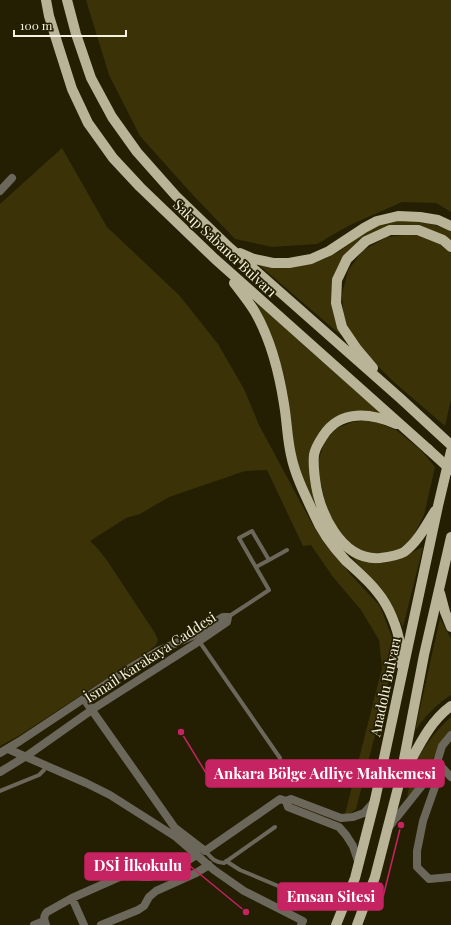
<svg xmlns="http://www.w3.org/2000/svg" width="451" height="925" font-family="'Playfair Display',serif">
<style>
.green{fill:#3b3307}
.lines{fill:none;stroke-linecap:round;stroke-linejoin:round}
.lane{stroke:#6b685b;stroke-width:4}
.street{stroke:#6b685b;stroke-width:8}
.primary{stroke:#b9b498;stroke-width:10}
.primary-bridge{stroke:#b9b498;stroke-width:10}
.labels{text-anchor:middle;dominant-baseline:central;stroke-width:3.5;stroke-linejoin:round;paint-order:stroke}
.street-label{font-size:14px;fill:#f5f2e1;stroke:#241e02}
.leader{fill:none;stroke:#c52362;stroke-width:1.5}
.callout-dot{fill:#c52362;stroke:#241e02;stroke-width:1.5}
.callout{fill:#c52362;stroke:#c52362;stroke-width:1.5}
.callout-label{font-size:15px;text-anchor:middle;font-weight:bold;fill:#fff}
</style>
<rect width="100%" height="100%" fill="#241e02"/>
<path class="green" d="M86 0H451V212L436 203 402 202 348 226 317 244 272 247 235 239 192 194 140 136 109 75Z
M62 148 107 227 179 295 218 344 244 389 259 425 316 531 351 575 380 606 393 640 392 669 356 809 351 813 345 814 382 668 379 640 361 610 333 577 311 545 303 546 267 470 245 471 169 497 140 514 126 518 90 541 98 549 106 559 155 633 158 640 156 645 150 650 20 735 0 746V204Z
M402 220 427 223 451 230V240L403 226 356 246 333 285 335 319 342 336 259 265 304 264 322 260 338 252 350 244 358 236 385 222Z
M414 234 439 244 451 253V399L445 426 395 383 362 351 344 324 342 294 348 271 362 251 387 237Z
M255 300 383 414 373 412 356 411 343 413 327 425 310 476 315 504 332 531 358 558 377 564 400 558 423 547 403 627 388 598 375 582 331 535 313 506 302 479 293 446 290 409 284 375 270 333Z
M370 420 396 430 421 450 435 467 424 515 411 541 390 554 370 553 352 546 338 531 327 510 317 466 324 443 335 429 352 422Z
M440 618 451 639V695C437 704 424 717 415 731Z
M451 717V731L444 737 420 784 407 797C410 785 412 771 417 760 425 745 438 728 451 717Z"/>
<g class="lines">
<path class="lane" d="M269 560 287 550
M228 617 269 590 239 538 252 531 269 560 256 567
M199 641 280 758
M0 791 39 775 44 770 46 766
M205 851C211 857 215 863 224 863L275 827
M226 861 240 870 314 901"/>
<path class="street" d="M0 191 12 178
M84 699 175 828 205 851 280 799 286 801 291 799 341 818 353 817 364 813 375 801
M8 749 86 783 110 795 176 837 214 870 244 891 303 921 301 925
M0 753 20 741 130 668 158 651 192 636 223 617H228L227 622 195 644 96 707 28 755 0 772
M437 762 436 784 423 821 417 851V867L429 879 451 877
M437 762 451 777
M286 801 288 807 339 827 346 835 353 846 359 864
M389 827 428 778 437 762 442 746 451 735
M72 898 84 925
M34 925 44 921
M46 925C44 920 43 916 47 912L72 898 124 875C132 873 140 878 149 877 161 876 186 862 197 855
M101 925 138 910 144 906 149 897 156 891 196 873 209 865"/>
<path class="primary" d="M46 0 49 16 58 45 72 89 88 123 113 158 140 187 215 259 428 449
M67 0 76 34 91 78 112 117 137 152 176 196 230 248 400 398 451 445
M240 253 254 259 273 263H289L311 259 329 251 364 228 377 221 398 216 420 217 438 220 451 226
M234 283C241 292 249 302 255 312 271 340 279 372 284 404 287 421 287 438 291 455 295 475 305 495 314 514 321 531 333 547 346 561 357 571 369 581 378 593 389 606 398 629 400 645 401 651 400 658 400 664
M373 368 357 349 342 327 336 303 337 280 347 259 366 241 390 230H418L443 240 451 247
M396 424C371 413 340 409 323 436 319 442 315 448 314 455 313 463 314 471 315 479 319 511 340 561 380 558 388 557 397 556 404 552 418 542 426 525 435 511
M440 593 445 612 451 627
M405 771C418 748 429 722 451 706
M336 925 355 878 375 800 438 506 451 451
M357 925 375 877 400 780 424 655 451 537"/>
<path class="primary-bridge" d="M428 449 451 470"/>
</g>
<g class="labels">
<g class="street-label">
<text transform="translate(225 248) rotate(43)">Sakıp Sabancı Bulvarı</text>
<text transform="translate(150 657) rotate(-33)">İsmail Karakaya Caddesi</text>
<text transform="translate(385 687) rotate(-78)">Anadolu Bulvarı</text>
</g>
</g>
<path class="leader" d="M181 732L206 773M246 912L190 866M401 825L383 897"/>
<g class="callout-dot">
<circle cx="181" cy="732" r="4"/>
<circle cx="246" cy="912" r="4"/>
<circle cx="401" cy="825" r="4"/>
</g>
<g class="callout">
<rect x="206" y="760" width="238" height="27" rx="4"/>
<rect x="85" y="853" width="105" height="27" rx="4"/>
<rect x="278" y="883" width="105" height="27" rx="4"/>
</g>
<g class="callout-label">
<text x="325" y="779">Ankara Bölge Adliye Mahkemesi</text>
<text x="138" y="871">DSİ İlkokulu</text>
<text x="331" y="902">Emsan Sitesi</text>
</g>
<path d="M14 30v6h112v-6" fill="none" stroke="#f5f2e1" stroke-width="2"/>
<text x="20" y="30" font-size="12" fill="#f5f2e1" stroke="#241e02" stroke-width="3" paint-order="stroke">100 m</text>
</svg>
